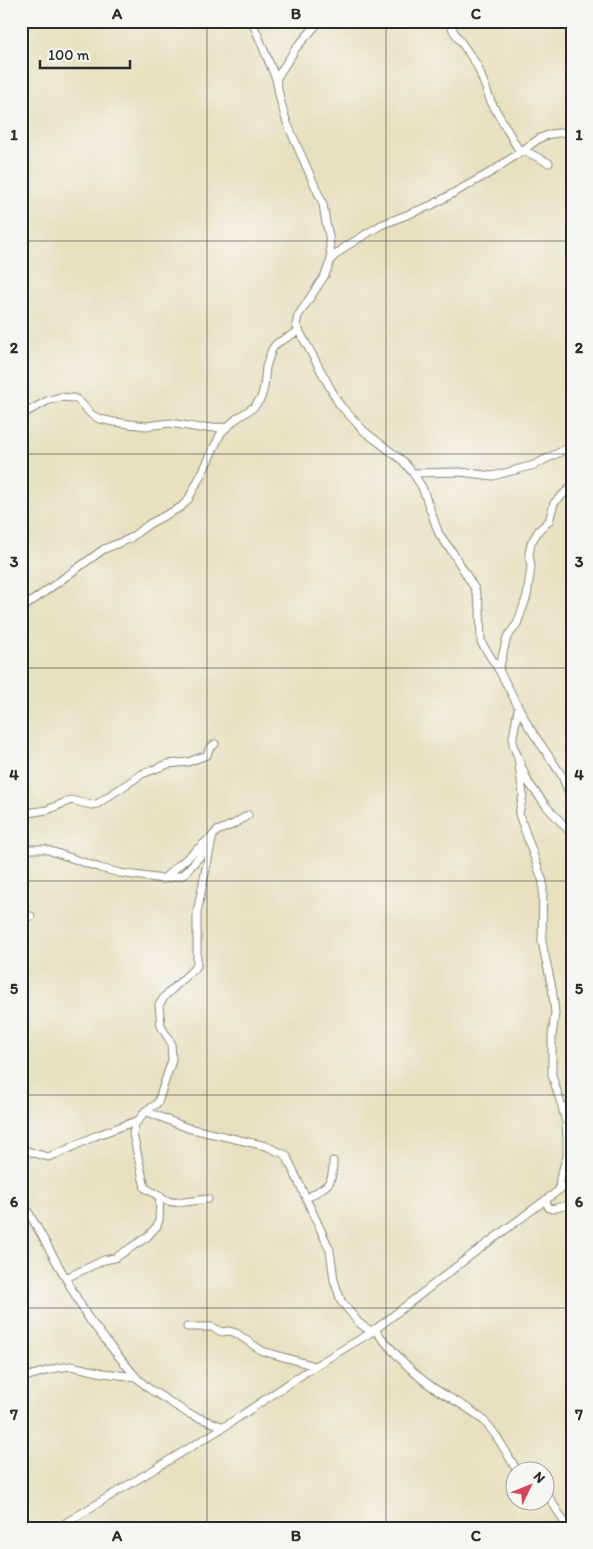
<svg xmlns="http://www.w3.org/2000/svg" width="593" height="1549" font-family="Itim,sans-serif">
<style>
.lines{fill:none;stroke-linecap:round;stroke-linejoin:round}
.minor-casing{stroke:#898676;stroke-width:9}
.minor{stroke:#fff;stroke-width:7}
.grid{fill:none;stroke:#2b2b2b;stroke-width:1;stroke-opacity:0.55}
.neatline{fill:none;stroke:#2b2b2b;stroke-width:2}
.grid-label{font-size:16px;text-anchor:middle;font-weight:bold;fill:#2b2b2b}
</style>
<rect width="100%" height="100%" fill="#f6f6f2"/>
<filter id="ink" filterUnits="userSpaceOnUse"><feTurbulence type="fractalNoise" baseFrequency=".02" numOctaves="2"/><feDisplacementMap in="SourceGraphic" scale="10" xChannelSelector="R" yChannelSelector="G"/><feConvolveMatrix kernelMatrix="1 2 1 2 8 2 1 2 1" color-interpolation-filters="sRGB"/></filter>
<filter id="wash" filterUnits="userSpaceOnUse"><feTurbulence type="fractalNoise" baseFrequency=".0096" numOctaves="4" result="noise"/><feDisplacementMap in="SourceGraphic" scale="20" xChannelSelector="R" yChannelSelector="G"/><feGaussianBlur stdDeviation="1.12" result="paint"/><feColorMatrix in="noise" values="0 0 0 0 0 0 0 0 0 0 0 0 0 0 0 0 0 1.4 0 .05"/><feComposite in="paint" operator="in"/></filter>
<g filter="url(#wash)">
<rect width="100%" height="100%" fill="#e7e1c0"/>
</g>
<g filter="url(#ink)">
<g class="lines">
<defs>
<path id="minor" d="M252 21 276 79 281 103 287 123 323 204 326 223 329 235 331 259 329 265 325 275 298 316 296 325 339 404 364 431 403 461 413 473 422 487 439 534 453 553 475 589 480 608 481 642 499 670 529 727 561 774 572 800
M449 21 454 32 477 65 491 102 520 152
M276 79 296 48 320 21
M523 150 549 163
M331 259 345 247 381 225 432 205 493 171 540 138 551 134 572 131
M21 415 47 401 60 397 73 398 78 400 92 415 100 419 114 422 146 426 170 423 200 428 227 427
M413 473 460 472 493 476 534 465 572 446
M21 609 104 549 129 539 149 524 181 507 188 500 204 469 221 433 236 419 254 407 261 398 264 387 266 367 272 349 277 343 299 331
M499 670 507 637 517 624 527 596 531 567 529 554 531 543 539 530 549 521 554 503 572 486
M518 709 513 737V745L528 782 547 807 572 834
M518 758 523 795 519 814 543 882 542 942 552 988 555 1013 552 1036V1075L562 1107 566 1122 567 1140V1157L560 1178 559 1190
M21 814 47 810 71 800 91 805 97 804 142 774 168 764 188 762 207 755 209 749 215 744
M21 849H45L100 868 120 873 163 879 183 875 202 854 210 839 217 831 234 824 248 815
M163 879 208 840
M21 918 31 916
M145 1111 188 1128 266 1146 286 1155 330 1250 334 1280 341 1301 359 1323 372 1332
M139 1120 135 1124 133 1134 145 1188C152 1191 156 1195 163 1199 175 1206 194 1200 208 1199
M21 1147 27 1151 48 1157 62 1152 95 1136 139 1120 145 1111 155 1105 158 1102 172 1060 171 1043 161 1026 159 1005 165 996 197 966V912L213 835
M21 1199 87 1316 110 1346 136 1377 148 1388 189 1414 224 1427
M306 1199C326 1185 333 1188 333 1161
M545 1200 549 1208 552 1209 572 1204
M66 1278 104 1260 115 1258 147 1237 157 1226 159 1220 160 1196
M187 1327H212L222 1332 229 1331 236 1333 262 1351 315 1366
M374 1329C391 1349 410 1371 431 1386 449 1399 471 1407 486 1423 500 1438 507 1455 518 1472
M21 1378 57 1368 71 1366 103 1373 136 1377
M546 1492 566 1525
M57 1528 224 1427 315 1366 372 1332 470 1256 559 1190 572 1183"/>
</defs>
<use href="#minor" class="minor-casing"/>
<use href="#minor" class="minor"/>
</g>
</g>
<path class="grid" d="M207 21V1528M386 21V1528M21 241H572M21 454H572M21 668H572M21 881H572M21 1095H572M21 1308H572"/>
<rect width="593" height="1549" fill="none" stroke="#f6f6f2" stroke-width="55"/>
<g transform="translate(530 1486) rotate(47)"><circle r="24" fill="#f6f6f2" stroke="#a5a5a2"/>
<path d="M0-4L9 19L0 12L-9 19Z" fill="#d1495b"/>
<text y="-8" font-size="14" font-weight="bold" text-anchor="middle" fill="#2b2b2b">N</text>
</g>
<path d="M40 60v8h90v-8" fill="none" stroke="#2b2b2b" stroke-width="2.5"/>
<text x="48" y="60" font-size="15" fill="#2b2b2b" stroke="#f6f6f2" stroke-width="4" paint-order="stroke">100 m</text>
<rect x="28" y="28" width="538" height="1494" class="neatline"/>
<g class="grid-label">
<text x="117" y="19">A</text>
<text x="296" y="19">B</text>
<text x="476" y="19">C</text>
<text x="14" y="140">1</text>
<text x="579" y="140">1</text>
<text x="14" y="353">2</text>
<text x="579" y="353">2</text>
<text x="14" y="567">3</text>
<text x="579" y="567">3</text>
<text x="14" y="780">4</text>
<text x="579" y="780">4</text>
<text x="14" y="994">5</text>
<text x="579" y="994">5</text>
<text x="14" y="1207">6</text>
<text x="579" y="1207">6</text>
<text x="14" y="1420">7</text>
<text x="579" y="1420">7</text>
<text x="117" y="1541">A</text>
<text x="296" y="1541">B</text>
<text x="476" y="1541">C</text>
</g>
</svg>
